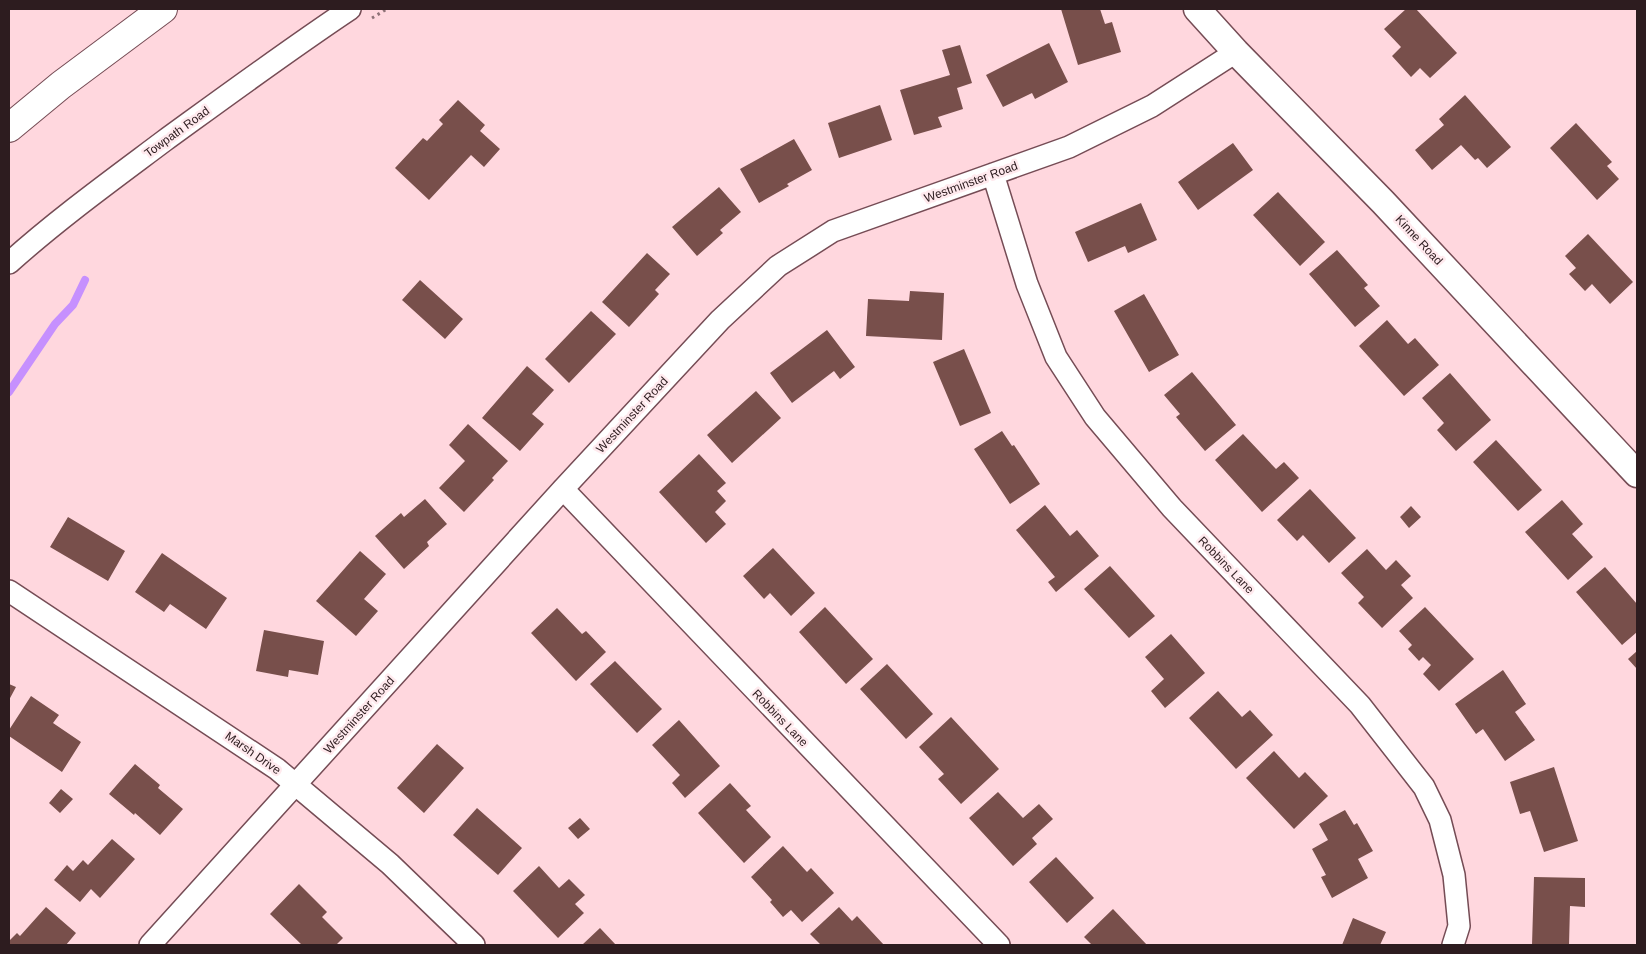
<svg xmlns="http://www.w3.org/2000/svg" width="1646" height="954" font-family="Helvetica,sans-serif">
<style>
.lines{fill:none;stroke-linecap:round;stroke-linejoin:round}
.stream{stroke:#c690fe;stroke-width:8}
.building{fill:#784f4b}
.minor-casing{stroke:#754c55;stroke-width:24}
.tertiary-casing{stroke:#754c55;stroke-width:29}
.motorway-casing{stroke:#754c55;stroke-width:30}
.path{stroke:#8d7176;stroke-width:3;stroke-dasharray:2.5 4;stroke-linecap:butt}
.minor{stroke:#fff;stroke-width:21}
.tertiary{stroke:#fff;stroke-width:26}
.motorway{stroke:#fff;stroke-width:28}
.labels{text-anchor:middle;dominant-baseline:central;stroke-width:5;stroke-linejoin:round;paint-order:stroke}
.street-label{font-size:12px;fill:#2d1c1f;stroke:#ffeaee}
</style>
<rect width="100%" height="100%" fill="#ffd7de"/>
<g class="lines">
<path class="stream" d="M9 392 55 324 73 305 85 280"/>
</g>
<path class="building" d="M1061 9H1100L1105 24 1112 22 1121 52 1078 65Z
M1406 9H1416L1457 53 1430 78 1420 68 1411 77 1392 56 1401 47 1384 29Z
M1049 43 1068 82 1035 99 1032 93 1003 107 986 75Z
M960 45 972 83 957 88 963 109 938 117 942 127 914 135 900 90 950 75 942 50Z
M1465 95 1511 147 1487 168 1478 158 1475 160 1461 145 1432 170 1415 150 1444 125 1439 119Z
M458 100 485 125 480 131 500 149 484 167 471 155 429 200 395 168 423 138 427 141 443 124 439 120Z
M880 105 892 140 839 158 828 123Z
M1576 123 1612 162 1607 166 1619 179 1597 200 1550 148Z
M794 139 812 170 787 184 789 186 759 203 740 169Z
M1233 143 1253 170 1198 210 1178 182Z
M719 187 741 212 720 230 723 233 697 256 672 227Z
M1278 192 1325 242 1300 266 1253 215Z
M1141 203 1157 240 1128 253 1125 246 1088 262 1075 232Z
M1588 234 1633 282 1610 304 1592 284 1585 291 1569 274 1576 268 1565 256Z
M1337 250 1368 285 1364 288 1380 306 1355 327 1309 274Z
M647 253 670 274 655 290 659 294 629 327 602 302Z
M420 280 463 319 445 339 402 300Z
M910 291 944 293 942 340 866 336 868 299 909 301Z
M1144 294 1179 355 1149 372 1114 311Z
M591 311 616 334 569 383 545 359Z
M1387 320 1408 344 1415 338 1439 365 1404 396 1359 346Z
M827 330 855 367 840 379 834 371 792 403 770 373Z
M964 349 991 413 960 426 933 362Z
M527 366 554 390 532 414 544 424 520 451 482 418Z
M1192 372 1236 425 1205 451 1176 417 1180 414 1164 395Z
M1450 373 1491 420 1456 451 1437 430 1444 423 1422 398Z
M756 391 781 418 732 463 707 435Z
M468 424 508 461 492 478 494 480 464 512 439 488 465 461 449 445Z
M1002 431 1012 446 1014 445 1040 484 1010 504 974 449Z
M1243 434 1276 469 1284 462 1299 478 1262 512 1215 460Z
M1496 440 1542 490 1518 511 1473 462Z
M699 454 726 483 717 491 726 501 715 512 726 524 706 543 659 492Z
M1310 489 1356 538 1329 563 1303 535 1297 541 1277 520Z
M425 499 447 524 427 542 429 546 404 569 375 536 401 513 404 517Z
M1562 500 1583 524 1572 534 1593 557 1568 580 1525 532Z
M1045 505 1070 536 1077 530 1099 556 1056 592 1048 582 1055 577 1016 530Z
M1411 506 1421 517 1409 528 1400 517Z
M68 517 125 551 108 581 50 547Z
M773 548 815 593 791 616 770 593 764 599 743 576Z
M1367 549 1386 570 1396 560 1411 576 1401 585 1413 598 1382 628 1358 603 1364 597 1341 573Z
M360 551 386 574 364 599 378 611 356 636 316 601Z
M162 553 227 598 206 629 170 604 164 612 135 592Z
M1110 566 1155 616 1129 638 1084 589Z
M1605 567 1637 604V632L1622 645 1576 592Z
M825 607 873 659 846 684 799 632Z
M1425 607 1474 659 1439 691 1423 674 1431 665 1423 657 1419 661 1408 649 1412 645 1399 631Z
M557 608 582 634 586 631 606 652 576 681 531 633Z
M264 630 324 641 318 675 289 670 288 677 256 671Z
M1171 634 1205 673 1165 708 1151 691 1164 679 1145 657Z
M1637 651V669L1628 659Z
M615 661 662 709 637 733 590 684Z
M887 664 933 714 906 739 860 689Z
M1503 670 1526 704 1515 712 1535 740 1505 761 1483 729 1476 734 1455 704Z
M9 684 16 687 9 700Z
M1218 691 1242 717 1250 710 1273 735 1236 769 1189 718Z
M31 696 59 715 53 723 81 742 62 772 9 736V730Z
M951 717 999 769 961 804 938 779 944 774 919 747Z
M679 720 720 766 685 798 672 783 680 775 652 745Z
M437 744 464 768 424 813 397 788Z
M1274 751 1299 778 1305 772 1328 796 1294 829 1246 778Z
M135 764 160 785 158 788 183 809 160 835 135 813 134 815 109 794Z
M1554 767 1578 841 1544 852 1530 811 1520 814 1510 782Z
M730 783 751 806 746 810 771 837 744 863 698 813Z
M61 789 73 799 60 813 49 803Z
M998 792 1023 818 1039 804 1053 819 1032 838 1037 844 1013 866 969 818Z
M477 808 522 848 498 875 453 835Z
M1345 810 1354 825 1357 823 1373 851 1358 859 1368 878 1332 898 1321 877 1326 875 1312 849 1328 840 1319 824Z
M580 818 590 829 578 839 568 828Z
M112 839 135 859 100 898 91 889 80 902 54 880 67 865 73 871 83 860 88 865Z
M783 846 807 872 811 868 834 893 802 922 791 910 783 917 770 902 772 900 751 877Z
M1056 857 1094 898 1067 923 1029 882Z
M539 866 559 888 569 879 585 895 575 904 584 913 558 938 513 891Z
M1534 877 1585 878V907L1570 906 1569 945H1532Z
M299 884 327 912 322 917 343 938 336 945H302L270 914Z
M46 907 76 933 66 945H9V941L17 933 20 936Z
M839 907 852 921 857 916 884 945H821L810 934Z
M1113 909 1147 945H1092L1084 937Z
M1353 918 1386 932 1380 945H1342Z
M600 928 616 945H582Z"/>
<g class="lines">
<defs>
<path id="minor" d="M993 174 1027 284 1056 357 1095 417 1172 508 1360 705 1424 787 1440 820 1454 875 1459 926 1453 945
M9 263C58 219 112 180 164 141 226 96 287 51 350 9
M563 489 999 945
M9 591 277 769 390 864 474 945
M150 945 563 489 720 320 778 266 833 231 1069 147 1152 106 1236 52"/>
<path id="tertiary" d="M1197 9 1236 52 1383 202 1637 474"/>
<path id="motorway" d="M9 128 61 85 163 9"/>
</defs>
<use href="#minor" class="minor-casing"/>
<use href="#tertiary" class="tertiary-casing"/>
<use href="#motorway" class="motorway-casing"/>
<path class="path" d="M372 18 387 9"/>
<use href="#minor" class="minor"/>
<use href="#tertiary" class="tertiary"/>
<use href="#motorway" class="motorway"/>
</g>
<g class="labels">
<g class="street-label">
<text transform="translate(177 132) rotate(-36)">Towpath Road</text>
<text transform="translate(971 182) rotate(-20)">Westminster Road</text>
<text transform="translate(1419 240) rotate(47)">Kinne Road</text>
<text transform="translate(632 415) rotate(-47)">Westminster Road</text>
<text transform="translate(1226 565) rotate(46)">Robbins Lane</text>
<text transform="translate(359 715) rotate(-48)">Westminster Road</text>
<text transform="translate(780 718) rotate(46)">Robbins Lane</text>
<text transform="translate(253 753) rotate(35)">Marsh Drive</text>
</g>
</g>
<rect width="1646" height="954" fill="none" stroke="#2d1c1f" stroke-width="20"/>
</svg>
